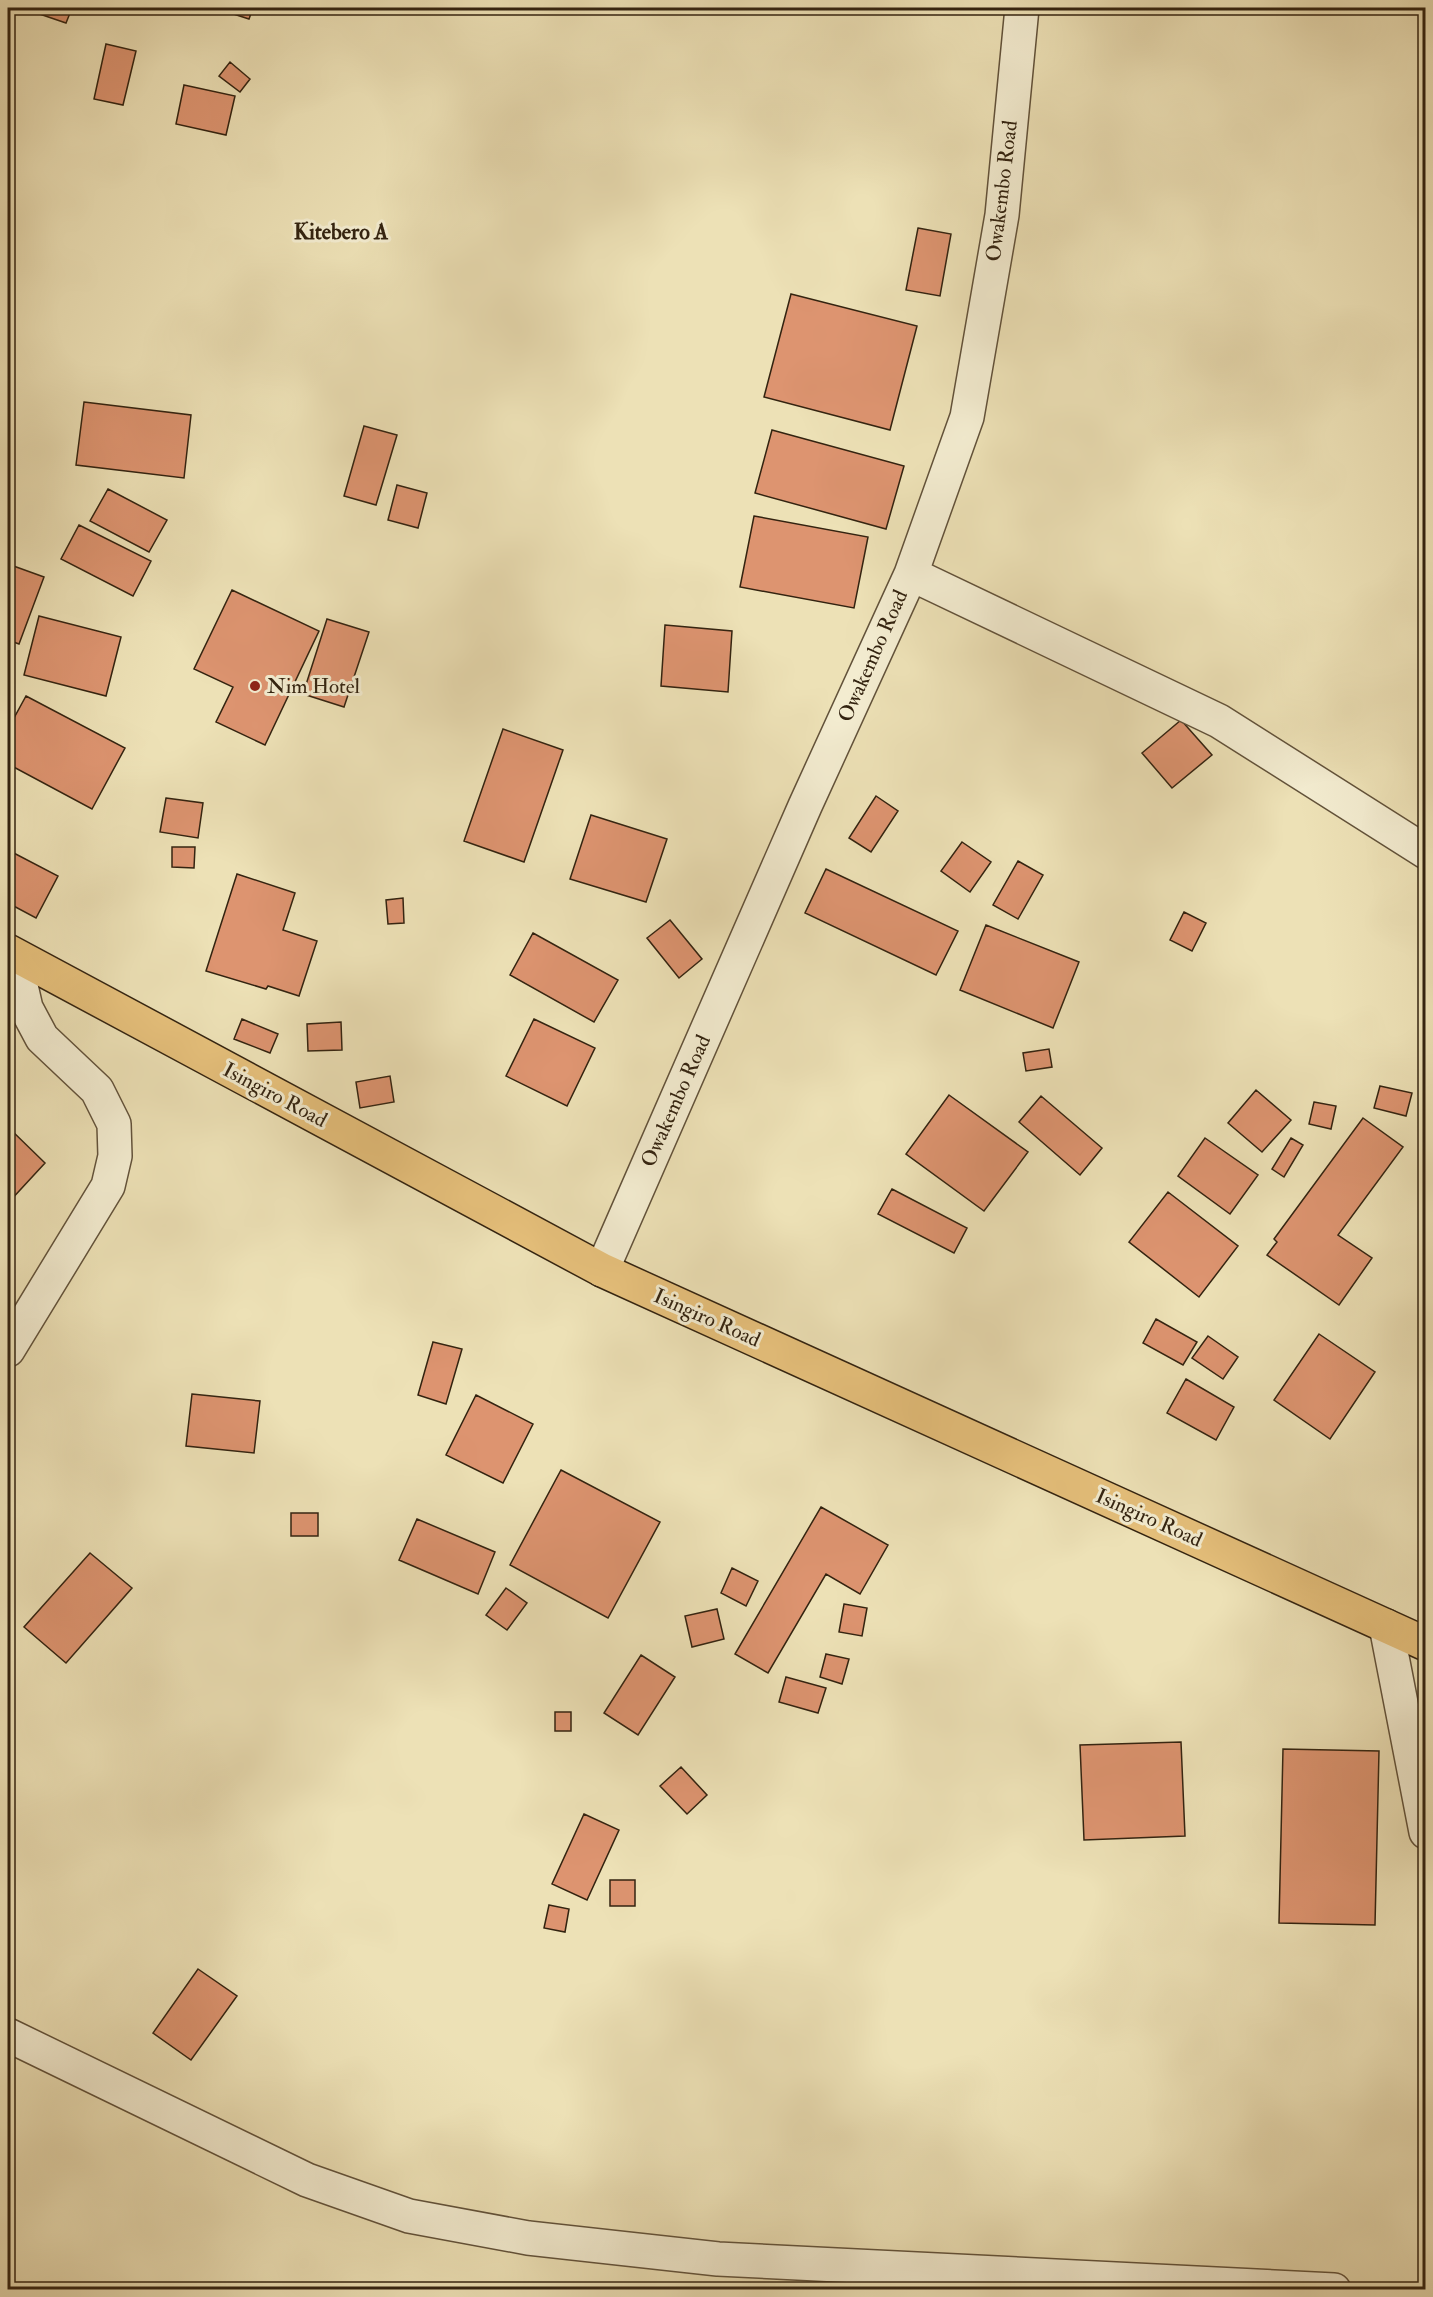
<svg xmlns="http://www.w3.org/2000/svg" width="1433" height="2297" font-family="'IM FELL Double Pica',serif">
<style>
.building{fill:#dd9470;stroke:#332310;stroke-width:1.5}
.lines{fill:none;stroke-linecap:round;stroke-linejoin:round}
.minor-casing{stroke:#62523a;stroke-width:36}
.primary-casing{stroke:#332310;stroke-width:36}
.minor{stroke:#f3ecd0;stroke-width:33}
.primary{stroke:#e6c07b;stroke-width:33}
.poi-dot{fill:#8f2418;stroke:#f3ecd0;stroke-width:2}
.labels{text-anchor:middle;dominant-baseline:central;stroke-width:6;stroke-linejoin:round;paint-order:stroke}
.street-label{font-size:21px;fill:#332310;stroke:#f3ecd0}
.poi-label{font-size:21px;fill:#332310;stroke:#f3ecd0;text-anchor:start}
.neighbourhood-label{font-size:22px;font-weight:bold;fill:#332310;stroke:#f3ecd0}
</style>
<rect width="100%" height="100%" fill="#ede1b6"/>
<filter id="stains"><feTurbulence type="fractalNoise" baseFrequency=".00333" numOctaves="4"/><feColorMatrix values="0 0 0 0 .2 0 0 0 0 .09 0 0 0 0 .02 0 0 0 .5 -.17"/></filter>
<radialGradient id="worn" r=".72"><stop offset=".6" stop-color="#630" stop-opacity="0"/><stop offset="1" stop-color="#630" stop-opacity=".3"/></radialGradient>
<path class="building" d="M22 8H72L66 23Z
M215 8H253L249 19Z
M106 44 136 51 123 105 94 99Z
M230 62 250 79 240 92 219 76Z
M184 85 235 96 226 135 176 124Z
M918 228 951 234 940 296 906 290Z
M791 294 917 326 890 430 764 397Z
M84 402 191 415 184 478 76 465Z
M364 426 397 435 376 505 344 496Z
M772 430 904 466 886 529 755 493Z
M397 485 427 493 418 528 388 520Z
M108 489 167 520 149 552 90 521Z
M754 516 868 537 854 608 740 587Z
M79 525 151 561 133 596 61 559Z
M8 564 44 577 19 644 8 640Z
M232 590 319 631 265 745 216 722 233 687 194 669Z
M39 616 121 637 106 696 24 675Z
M327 619 369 632 344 707 303 694Z
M665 625 732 631 728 692 661 686Z
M26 696 125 748 92 809 8 764V729Z
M1181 720 1212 755 1172 788 1142 753Z
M503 729 563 750 524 862 464 841Z
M876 796 898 811 871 852 849 838Z
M166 798 203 803 198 838 160 832Z
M591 815 667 839 646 902 570 879Z
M962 842 991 862 970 892 941 871Z
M172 847H195L194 868 172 867Z
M8 850 58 876 36 918 8 903Z
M1018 861 1043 875 1018 919 993 905Z
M826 869 958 931 936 975 805 913Z
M237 874 295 893 283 930 317 941 299 996 268 986 266 989 206 971Z
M403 898 404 923 388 924 386 900Z
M1184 912 1206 923 1192 951 1170 940Z
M670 920 702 959 679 978 647 938Z
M986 925 1079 962 1053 1028 960 990Z
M533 933 618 980 594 1022 510 975Z
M242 1019 278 1034 270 1053 234 1039Z
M534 1019 595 1048 567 1106 506 1076Z
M341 1022 342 1050 308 1051 307 1024Z
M1049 1049 1052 1067 1026 1071 1023 1053Z
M390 1076 394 1102 360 1108 356 1082Z
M1380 1086 1412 1093 1406 1116 1374 1108Z
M1256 1090 1291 1120 1262 1152 1228 1123Z
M949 1095 1028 1152 984 1211 906 1154Z
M1041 1096 1102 1148 1080 1175 1019 1122Z
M1314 1102 1336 1106 1331 1129 1309 1124Z
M1363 1118 1403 1147 1338 1235 1372 1258 1339 1305 1267 1255 1277 1242 1274 1239Z
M8 1127 45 1163 8 1203Z
M1205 1138 1258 1175 1230 1214 1178 1176Z
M1291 1138 1303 1145 1284 1177 1272 1169Z
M892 1189 967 1228 954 1253 878 1214Z
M1168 1192 1238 1246 1199 1297 1129 1242Z
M1156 1319 1197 1342 1183 1365 1143 1343Z
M1319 1334 1375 1372 1330 1439 1274 1400Z
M1208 1336 1238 1357 1223 1379 1192 1358Z
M433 1342 462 1349 446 1404 418 1395Z
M1186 1379 1234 1407 1216 1440 1167 1413Z
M192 1394 260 1401 254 1453 186 1446Z
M476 1395 533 1424 503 1483 446 1455Z
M561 1470 660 1522 608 1618 510 1565Z
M821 1507 888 1545 860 1594 826 1574 768 1673 735 1654Z
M291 1513H318V1536H291Z
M417 1519 495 1552 478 1594 399 1560Z
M90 1553 132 1588 66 1663 24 1627Z
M732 1568 758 1581 746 1606 721 1593Z
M506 1588 527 1603 507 1630 486 1615Z
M844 1604 867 1608 862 1636 839 1632Z
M717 1609 724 1639 692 1647 685 1616Z
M8 1618 13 1619 10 1641H8Z
M826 1654 849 1659 842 1684 820 1677Z
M641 1655 675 1677 638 1735 604 1713Z
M786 1677 826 1688 818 1713 779 1702Z
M555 1712H571V1731H555Z
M1181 1742 1185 1836 1084 1840 1080 1745Z
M1283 1749 1379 1751 1375 1925 1279 1923Z
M681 1767 707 1795 687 1814 660 1786Z
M584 1814 619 1830 587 1900 552 1884Z
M610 1880H635V1906H610Z
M549 1905 569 1909 565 1932 544 1928Z
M198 1969 237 1996 191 2060 153 2033Z"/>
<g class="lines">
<defs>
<path id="minor" d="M911 574 1219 721 1426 852
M602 1270 805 806 911 574 967 417 1002 215 1022 8
M8 1350 108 1186 115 1156 114 1124 97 1090 42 1038 26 1008 14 955
M1386 1626 1426 1832
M8 2035 307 2180 409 2216 528 2238 718 2259 1334 2290"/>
<path id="primary" d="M8 951 602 1270 1426 1644"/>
</defs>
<use href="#minor" class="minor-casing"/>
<use href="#primary" class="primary-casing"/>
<use href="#minor" class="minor"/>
<use href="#primary" class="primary"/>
</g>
<circle class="poi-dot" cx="255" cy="686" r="6"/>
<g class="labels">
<g class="street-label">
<text transform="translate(1002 191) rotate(-83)">Owakembo Road</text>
<text transform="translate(873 656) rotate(-66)">Owakembo Road</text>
<text transform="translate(275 1095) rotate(28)">Isingiro Road</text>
<text transform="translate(676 1101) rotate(-66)">Owakembo Road</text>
<text transform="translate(707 1318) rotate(24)">Isingiro Road</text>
<text transform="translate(1149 1518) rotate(24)">Isingiro Road</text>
</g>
<g class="poi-label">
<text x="267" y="686">Nim Hotel</text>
</g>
<g class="neighbourhood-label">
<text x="341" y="232">Kitebero A</text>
</g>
</g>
<rect width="1433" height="2297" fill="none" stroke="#ede1b6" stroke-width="30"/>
<rect x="9" y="9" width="1415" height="2279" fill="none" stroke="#332310" stroke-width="3"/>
<rect x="15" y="15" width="1403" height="2267" fill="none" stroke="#332310" stroke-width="1.5"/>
<rect width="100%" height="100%" filter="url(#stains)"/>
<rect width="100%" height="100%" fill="url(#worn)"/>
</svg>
